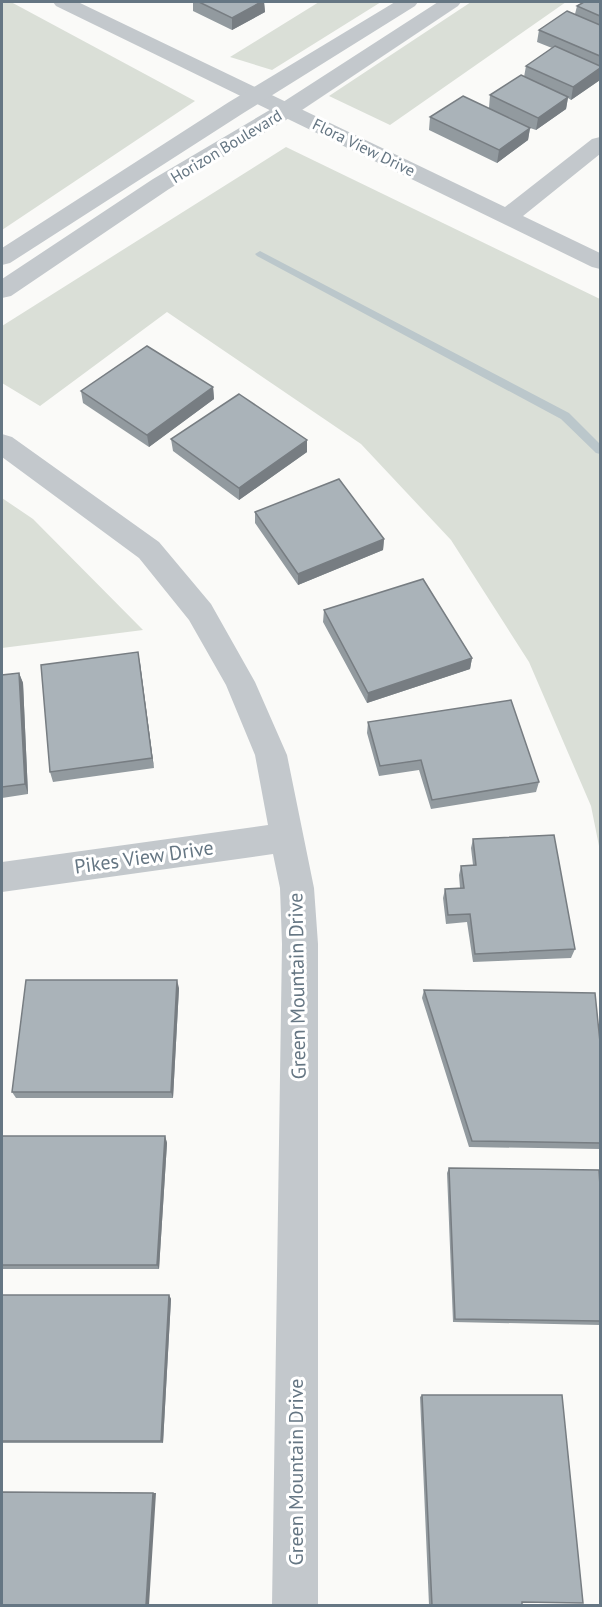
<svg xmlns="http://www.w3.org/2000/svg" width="602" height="1607" font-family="'PT Sans',sans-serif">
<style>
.green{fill:#dadfd7}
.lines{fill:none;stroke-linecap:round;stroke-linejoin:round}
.stream{fill:#bbc7cb;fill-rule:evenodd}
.minor{fill:#c3c8cc;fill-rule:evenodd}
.tertiary{fill:#c3c8cc;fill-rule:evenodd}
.wall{fill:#929a9f}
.shaded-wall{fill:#777d82}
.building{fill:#aab3b9;stroke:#777d82;stroke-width:1.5}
.labels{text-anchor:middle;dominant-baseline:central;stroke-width:6;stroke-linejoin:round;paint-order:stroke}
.far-street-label{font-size:16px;fill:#657683;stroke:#fff}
.street-label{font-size:20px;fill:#657683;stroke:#fff}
</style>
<rect width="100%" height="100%" fill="#fafaf8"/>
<path class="green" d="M2 2H11L195 101 2 230Z
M319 2H381L272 70 230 57Z
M471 2H566L390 125 329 96Z
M286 147 600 299V851L591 806 529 662 451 540 361 444 167 312 40 406 2 383V326Z
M2 498 33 519 143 630 2 648Z"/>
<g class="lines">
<path class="stream" d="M260 251 569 413 600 444V454L596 453 561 419 257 256 255 254Z"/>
<path class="minor" d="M53 2H78L505 207 592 139 600 137V154L523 216 600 253V269L592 267 56 6Z
M2 434 12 437 159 542 211 604 255 682 287 755 314 888 318 944V1606H272L282 944 280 888 273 854 2 892V862L268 825 255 755 226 685 189 620 139 558 2 457Z"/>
<path class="tertiary" d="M395 2H418L415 6 245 112 10 263 2 265V248L229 102Z
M438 2H461L458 6 296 114 169 189 11 296 2 298V279L153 179 280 104Z"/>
</g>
<path class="wall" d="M193 2H264L265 12 232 30 193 11Z
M600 2V80L571 100 568 98 566 109 536 130 530 128 528 140 497 163 429 130 430 117 489 108 490 95 524 77 526 66 552 48 537 42 539 30 575 14 577 6Z
M213 387 214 399 149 447 83 403 81 391Z
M171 439 307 440V452L239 500 173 451Z
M255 512 384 539 383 550 298 585 255 523Z
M324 610 472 658 470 669 367 703 323 622Z
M140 663 154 768 53 782 50 772Z
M19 673 23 683 28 794 2 798V675Z
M368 722 539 782 536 792 431 809 419 770 379 776 367 733Z
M473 839 575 949 571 958 473 962 467 922 446 924 443 898 445 889 460 888 459 875 461 866 473 865 471 848Z
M179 988 173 1098H16L12 1092Z
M424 990 600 1042V1149L469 1147 422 998Z
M2 1136H165L167 1143 159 1269H2Z
M449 1168 600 1186V1325L453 1322 447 1173Z
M2 1295H169L171 1299 163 1443H2Z
M422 1395 522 1602V1605H429L420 1397Z"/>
<path class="shaded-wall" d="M261 2H264L265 12 232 30V18Z
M600 68V80L571 100 573 87Z
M568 97 566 109 536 130 538 118Z
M530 128 528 140 497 163 499 150Z
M213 387 214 399 149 447 147 435Z
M307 440V452L239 500V488Z
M384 539 383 550 298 585V574Z
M138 652 140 663 154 768 152 758Z
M472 658 470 669 367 703 368 693Z
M19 673 23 683 28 794 25 784Z
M177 980 179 988 173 1098 171 1092Z
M165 1136 167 1143 159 1269 157 1265Z
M169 1295 171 1299 163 1443 161 1441Z
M153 1493H156L149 1605H146Z"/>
<path class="building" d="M199 2H261L232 18Z
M584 2H600V16L577 6Z
M567 11 600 25V56L539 30Z
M555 46 600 66V68L573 87 526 66Z
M521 75 568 97 538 118 490 95Z
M463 96 530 128 499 150 430 117Z
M147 346 213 387 147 435 81 391Z
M239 394 307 440 239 488 171 439Z
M339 479 384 539 298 574 255 512Z
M423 579 472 658 368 693 324 610Z
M138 652 152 758 50 772 41 665Z
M19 673 25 784 2 787V675Z
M511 700 539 782 432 800 421 760 380 766 368 722Z
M554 835 575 949 475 954 470 914 448 915 445 889 464 888 461 866 476 865 473 839Z
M26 980H177L171 1092H12Z
M424 990 595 993 600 1042V1143L472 1141Z
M2 1136H165L157 1265H2Z
M449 1168 599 1170 600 1186V1321L455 1319Z
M2 1295H169L161 1441H2Z
M422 1395H562L583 1603 522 1602V1605H432Z
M2 1492 153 1493 146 1605H2Z"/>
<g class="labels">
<g class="far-street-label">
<text transform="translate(226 146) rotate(-31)">Horizon Boulevard</text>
<text transform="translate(364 147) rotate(26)">Flora View Drive</text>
</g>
<g class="street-label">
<text transform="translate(144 857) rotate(-8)">Pikes View Drive</text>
<text transform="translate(297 986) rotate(-91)">Green Mountain Drive</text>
<text transform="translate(296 1472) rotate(-90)">Green Mountain Drive</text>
</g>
</g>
<rect width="602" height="1607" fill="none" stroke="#657683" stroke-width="6"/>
</svg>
